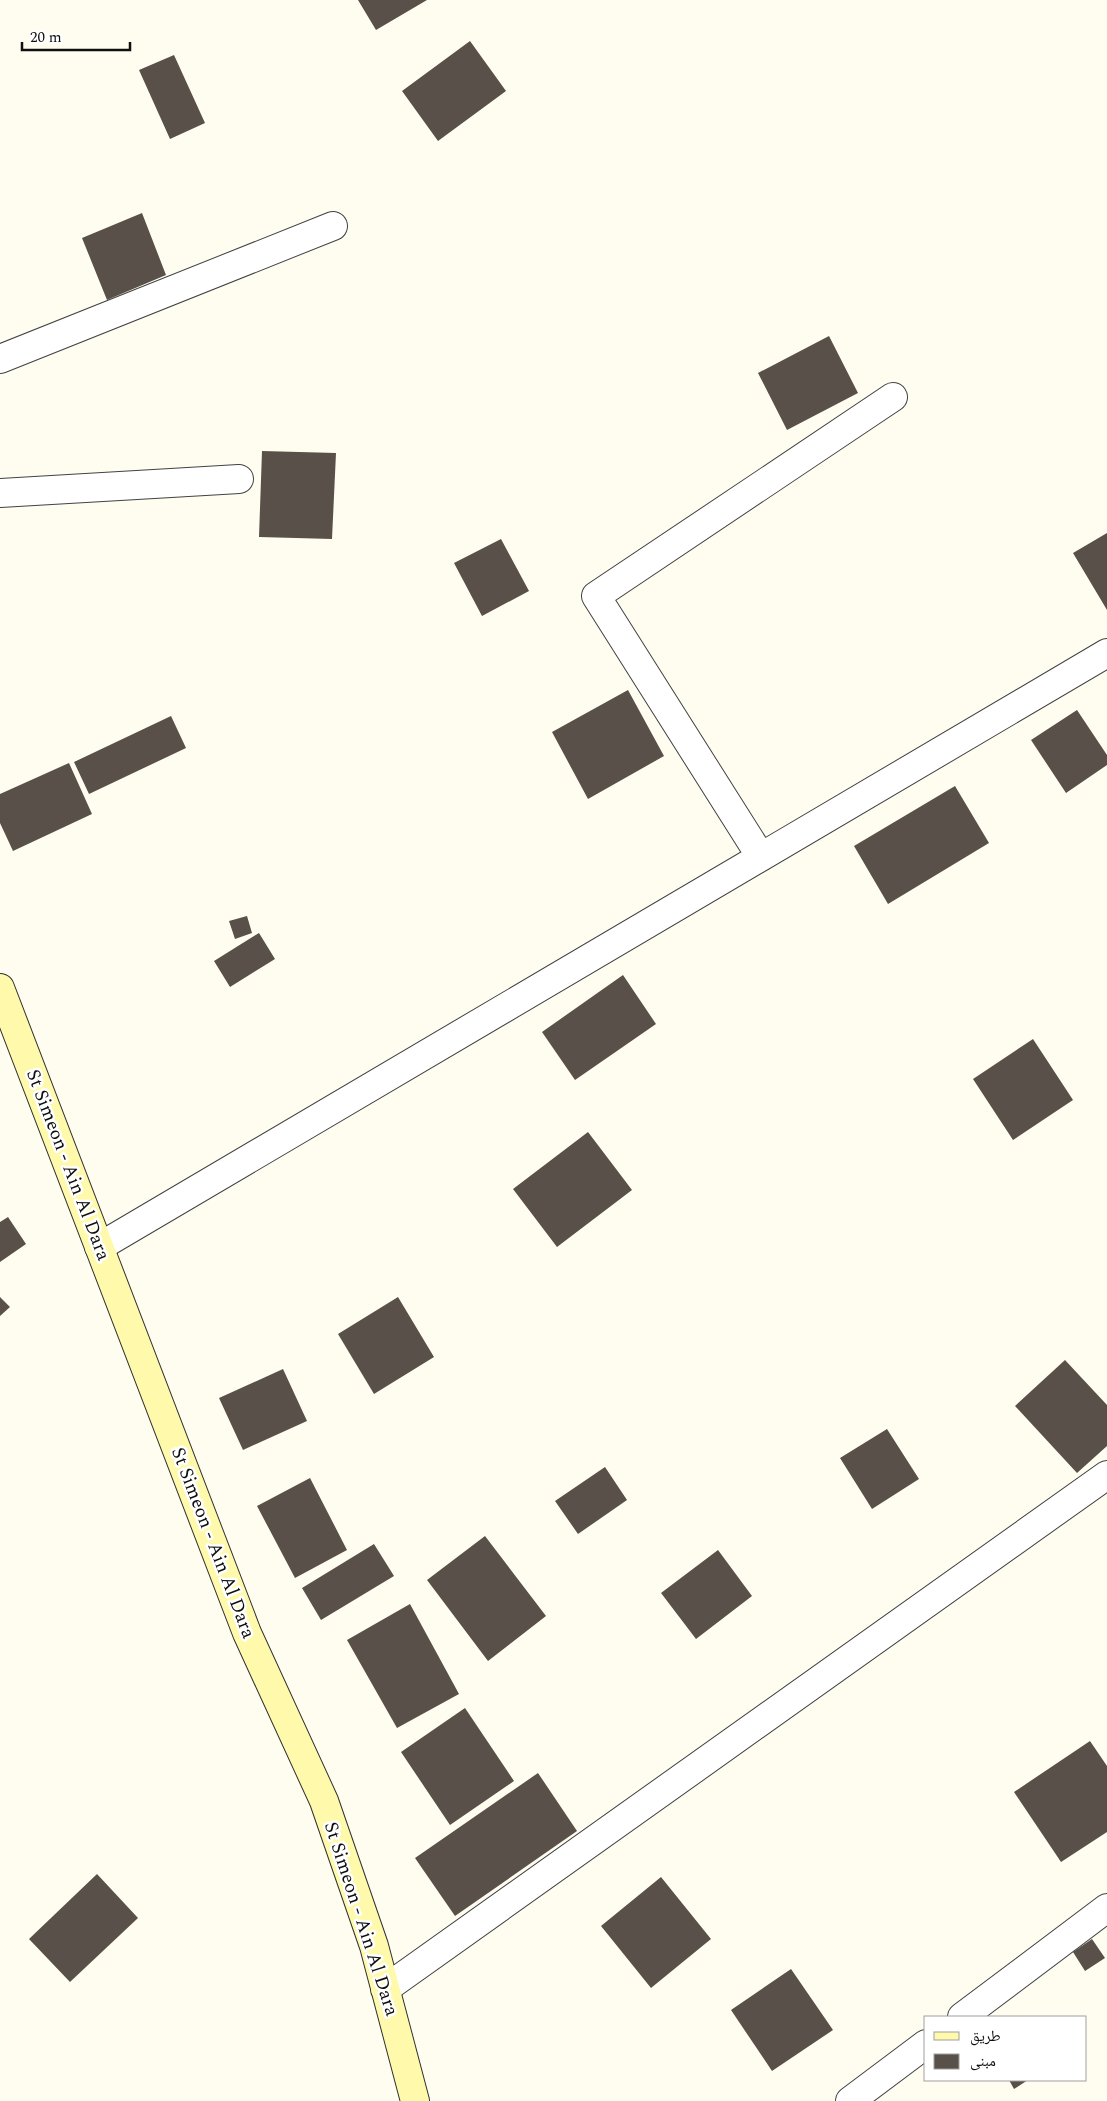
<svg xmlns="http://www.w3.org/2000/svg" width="1107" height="2101" font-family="Spectral,'Noto Naskh Arabic',serif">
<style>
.building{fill:#595049}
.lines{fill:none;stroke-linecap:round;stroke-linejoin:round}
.street-casing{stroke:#424242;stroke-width:30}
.secondary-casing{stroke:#313131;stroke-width:30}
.street{stroke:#fff;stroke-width:28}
.secondary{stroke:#fffaab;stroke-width:28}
.labels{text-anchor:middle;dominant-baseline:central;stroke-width:5;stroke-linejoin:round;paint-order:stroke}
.street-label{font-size:19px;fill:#0f0f0f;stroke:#fff}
</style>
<rect width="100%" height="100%" fill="#fffdf0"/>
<path class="building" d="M358 0H427L376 30Z
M470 41 506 91 438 141 402 91Z
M174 55 205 123 170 139 139 70Z
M142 213 166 275 107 300 82 238Z
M829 336 858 393 787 430 758 373Z
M262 451 336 453 332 539 259 537Z
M1107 533V610L1073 553Z
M501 539 529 591 482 616 454 563Z
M628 690 664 756 588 799 552 732Z
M1077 710 1107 755V765L1066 793 1031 740Z
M171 716 186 748 89 794 74 762Z
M69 763 92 814 13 851 0 823V794Z
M955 786 989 843 888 904 854 846Z
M247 916 252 933 235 939 229 921Z
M259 933 275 959 230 987 214 961Z
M623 975 656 1024 575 1080 542 1032Z
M1033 1039 1073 1100 1013 1140 973 1079Z
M588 1132 632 1190 557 1247 513 1189Z
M8 1217 26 1244 0 1262V1222Z
M0 1297 10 1307 0 1316Z
M398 1297 434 1357 374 1394 338 1334Z
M1065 1360 1107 1405V1446L1077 1473 1015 1406Z
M283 1369 307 1421 243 1450 219 1398Z
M887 1429 919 1479 872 1509 840 1458Z
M605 1467 627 1500 578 1534 555 1501Z
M310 1478 347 1550 295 1578 257 1506Z
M485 1536 546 1616 488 1661 427 1580Z
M374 1544 394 1576 321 1620 302 1588Z
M718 1550 752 1596 696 1639 661 1593Z
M410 1604 459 1694 397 1728 347 1640Z
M465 1708 514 1781 450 1825 401 1752Z
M1090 1741 1107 1766V1832L1061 1862 1014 1792Z
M538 1773 577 1831 455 1916 415 1858Z
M97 1874 138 1918 70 1982 29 1939Z
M661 1877 711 1939 651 1988 601 1926Z
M1092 1939 1105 1958 1085 1971 1073 1952Z
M791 1969 833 2030 772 2071 731 2010Z
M1009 2080H1028L1014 2089Z"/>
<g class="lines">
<defs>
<path id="street" d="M0 359 333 226
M0 493 239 479
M761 857 596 596 893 397
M99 1247 1107 653
M385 1989 1107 1475
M962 2017 1107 1908
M850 2101 926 2044"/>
<path id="secondary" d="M0 988 247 1633 324 1801 374 1946 415 2101"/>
</defs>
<use href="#street" class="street-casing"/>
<use href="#secondary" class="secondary-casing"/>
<use href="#street" class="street"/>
<use href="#secondary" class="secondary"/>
</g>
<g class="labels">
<g class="street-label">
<text transform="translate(68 1165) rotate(69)">St Simeon - Ain Al Dara</text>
<text transform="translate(213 1543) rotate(69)">St Simeon - Ain Al Dara</text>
<text transform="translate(361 1919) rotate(72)">St Simeon - Ain Al Dara</text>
</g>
</g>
<rect x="924" y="2016" width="162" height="65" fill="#ffffff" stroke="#9f9f9f"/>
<rect x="934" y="2032" width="25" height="8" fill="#fffaab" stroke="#9f9f9f"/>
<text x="970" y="2041" font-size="15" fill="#0f0f0f">طريق</text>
<rect x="934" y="2054" width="25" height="15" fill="#595049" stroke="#9f9f9f"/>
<text x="970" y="2066" font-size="15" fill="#0f0f0f">مبنى</text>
<path d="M22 42v8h108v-8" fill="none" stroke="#0f0f0f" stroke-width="2.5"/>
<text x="30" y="42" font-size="15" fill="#0f0f0f" stroke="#ffffff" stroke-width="4" paint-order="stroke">20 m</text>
</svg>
